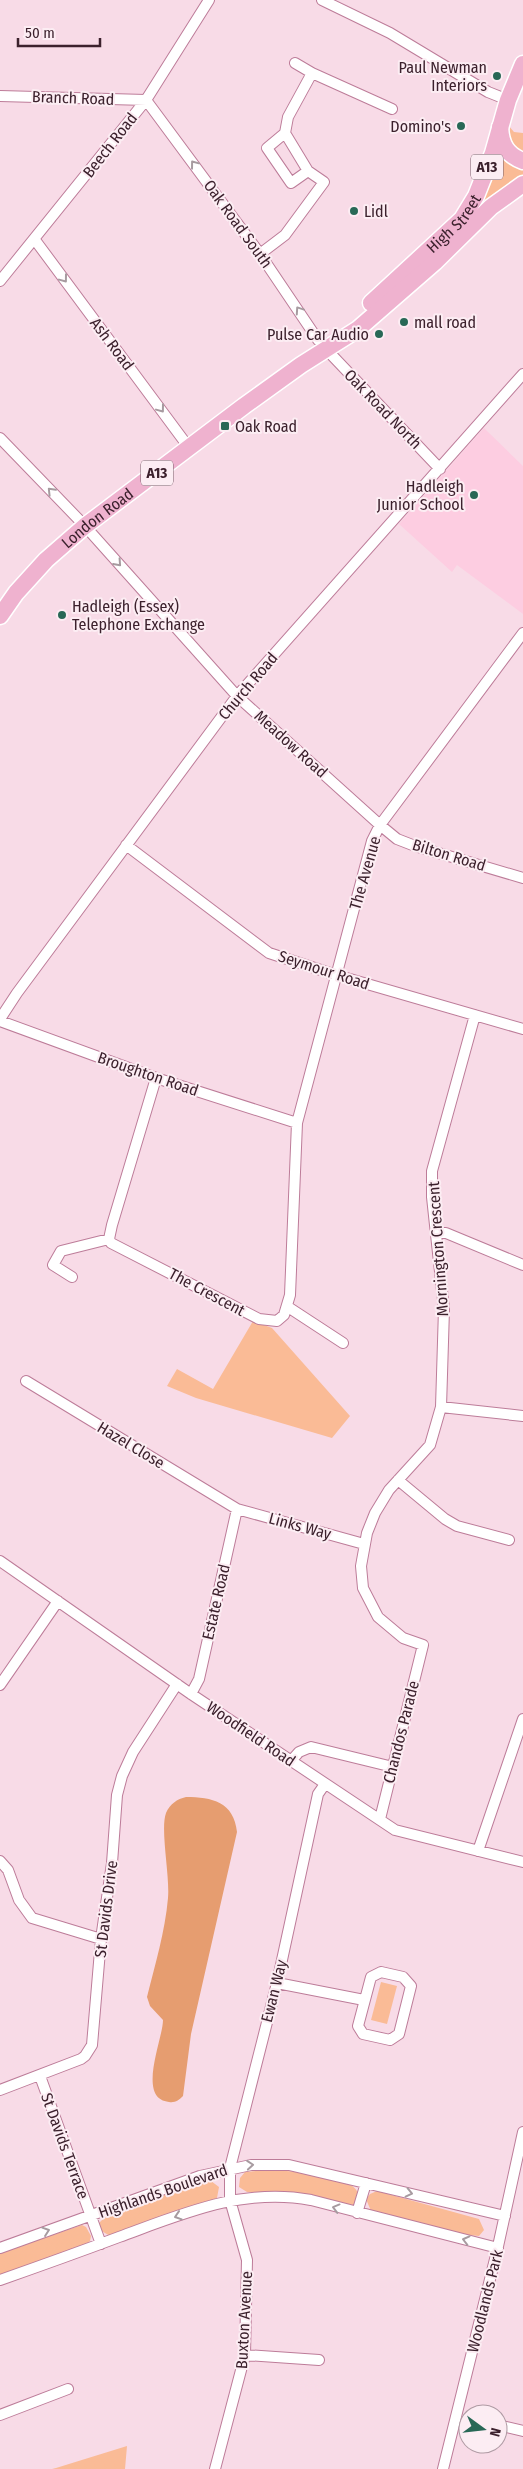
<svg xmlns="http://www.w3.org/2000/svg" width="523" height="2469" font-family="'Fira Sans Condensed',sans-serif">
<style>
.built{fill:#fdcde1}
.green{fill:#fabb96}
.forest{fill:#e69d70}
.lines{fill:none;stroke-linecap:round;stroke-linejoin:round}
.minor-casing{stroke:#bd7c99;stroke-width:12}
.primary-casing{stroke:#fff;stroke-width:19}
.minor{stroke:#fff;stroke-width:10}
.primary{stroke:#efb2cf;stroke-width:16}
.oneway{stroke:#a79ba0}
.poi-dot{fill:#286856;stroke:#fcedf3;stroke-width:2}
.labels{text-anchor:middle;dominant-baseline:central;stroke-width:4;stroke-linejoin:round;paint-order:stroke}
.shield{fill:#fcedf3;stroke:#765e68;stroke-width:1}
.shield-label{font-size:15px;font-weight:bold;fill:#3c212d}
.poi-label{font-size:16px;fill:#3c212d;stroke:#fcedf3;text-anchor:end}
.street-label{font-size:16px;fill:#3c212d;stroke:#fcedf3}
</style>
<rect width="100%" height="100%" fill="#f8dbe7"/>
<path class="built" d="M484 428 523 466V614L457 565 452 572 399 524Z"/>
<path class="green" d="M508 125 514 132 523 133V153C512 146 506 139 508 125Z
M497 155H501L523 169V176L484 206 481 204Z
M253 1321 272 1328 350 1416 332 1438 196 1398 167 1386 177 1369 213 1389Z
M381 1982 397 1986 387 2024 371 2020Z
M265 2170C283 2170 352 2174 358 2193L356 2202 353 2205 346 2204 283 2192H247L239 2187 240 2178 245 2172Z
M211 2181 219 2187 217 2198 110 2236 100 2230 99 2223 106 2216 168 2192Z
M377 2191 479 2219 484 2230 479 2236 469 2235 371 2211 366 2199 370 2194Z
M82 2225 86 2227 91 2236 90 2241 84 2246 0 2276V2253Z
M127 2446 125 2469H52L56 2468Z"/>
<path class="forest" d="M186 1797C212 1797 234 1802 237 1832L191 2034 183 2096C179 2100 175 2103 169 2102 136 2099 163 2039 163 2020L150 2006 147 1997C155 1965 165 1932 168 1898 170 1876 160 1829 166 1813 170 1804 177 1799 186 1797Z"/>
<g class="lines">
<defs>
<path id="minor" d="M322 0 390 33 488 92 508 100
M295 63 312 73
M0 96 146 100 260 254 318 340 330 346
M285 133 267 148 291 183 308 171
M35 240 190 449
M260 254 285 235 324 182 308 171 285 133 288 117 312 73 392 109
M0 281 146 100 209 0
M326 349 440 469
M0 438 85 526 237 696 380 825 397 839 415 846 523 878
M126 845 269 953 336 975 523 1029
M0 1019 17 993 237 696 523 374
M0 1021 156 1078 297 1123
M156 1078 112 1225 109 1239 111 1243 259 1319 277 1321 284 1315 290 1295 297 1123 372 841 380 825 523 633
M437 1233H446L523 1265
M72 1277 53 1265 61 1251 109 1239
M288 1307 343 1343
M26 1381 237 1509 364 1544
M441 1407 523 1416
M398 1480 445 1519 457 1526 509 1540
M0 1561 191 1694 395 1830 523 1862
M0 1685 58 1601
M191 1694 199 1679 237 1509
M291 1761 299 1752 311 1747 393 1767
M380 1819 423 1645 403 1638 378 1617 363 1588 361 1566 367 1533 375 1513 389 1490 430 1445 441 1407 444 1309 432 1197V1171L475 1015
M478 1851 523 1719
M0 1861 8 1870 19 1900 32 1918 101 1939
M381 1972 403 1977 411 1986 399 2034 390 2040 363 2034 358 2026 371 1977Z
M277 1983 364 2000
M40 2076 101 2244
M0 2090 81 2059 85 2056 92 2045 101 1939 112 1863 117 1795 122 1776 133 1752 177 1684
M357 2213 366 2183
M0 2248 200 2176 251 2165H289L505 2216
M0 2280C40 2266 79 2252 119 2237 182 2214 243 2187 311 2200L498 2248
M245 2355 319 2360
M0 2415 68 2389
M498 2425 523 2431
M215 2469 245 2355 247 2260 230 2200V2168L277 1983 318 1794 325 1784
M443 2469 497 2251 523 2132"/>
<g id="primary">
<path d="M500 127C501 145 507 155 523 161"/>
<path id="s1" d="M371 303 462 219 476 196 493 153 508 100 523 64"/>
<path id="s2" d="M0 616 16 593 46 560 85 526 244 406 301 365 358 329 435 262 491 207 523 184"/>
</g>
</defs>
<use href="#minor" class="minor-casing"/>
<use href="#primary" class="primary-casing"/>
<use href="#minor" class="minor"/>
<use href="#primary" class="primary"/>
</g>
<defs><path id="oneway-chevron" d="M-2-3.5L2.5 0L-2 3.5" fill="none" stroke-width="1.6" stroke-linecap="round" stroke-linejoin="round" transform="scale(1.25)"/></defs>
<g class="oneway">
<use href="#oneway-chevron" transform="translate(194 164) rotate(-127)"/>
<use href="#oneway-chevron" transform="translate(64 279) rotate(53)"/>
<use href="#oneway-chevron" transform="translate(299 310) rotate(-124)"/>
<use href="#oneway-chevron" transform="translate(161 409) rotate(53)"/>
<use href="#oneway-chevron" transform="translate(51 491) rotate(-134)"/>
<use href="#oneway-chevron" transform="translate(118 563) rotate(48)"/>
<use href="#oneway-chevron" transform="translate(250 2165) rotate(-5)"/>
<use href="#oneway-chevron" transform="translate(409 2193) rotate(13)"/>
<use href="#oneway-chevron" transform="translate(336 2208) rotate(-165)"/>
<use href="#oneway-chevron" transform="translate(178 2216) rotate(162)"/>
<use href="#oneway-chevron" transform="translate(46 2231) rotate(-19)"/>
<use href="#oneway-chevron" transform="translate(466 2240) rotate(-166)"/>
</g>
<g class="poi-dot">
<circle cx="497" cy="76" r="5"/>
<circle cx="461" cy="126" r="5"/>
<circle cx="354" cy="211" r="5"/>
<circle cx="404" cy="322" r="5"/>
<circle cx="379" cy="334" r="5"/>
<rect x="220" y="421" width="10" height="10" rx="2.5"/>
<circle cx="474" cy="495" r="5"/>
<circle cx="62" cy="615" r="5"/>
</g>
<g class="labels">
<g class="shield">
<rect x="471" y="154.5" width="32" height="25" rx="4"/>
<rect x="141" y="460.5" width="32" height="25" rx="4"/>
</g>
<g class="shield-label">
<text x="487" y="167">A13</text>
<text x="157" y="473">A13</text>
</g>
<g class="poi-label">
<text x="487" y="67">Paul Newman<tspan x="487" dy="18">Interiors</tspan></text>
<text x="451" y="126">Domino's</text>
<text x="364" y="211" text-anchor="start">Lidl</text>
<text x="414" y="322" text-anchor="start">mall road</text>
<text x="369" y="334">Pulse Car Audio</text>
<text x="235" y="426" text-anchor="start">Oak Road</text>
<text x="464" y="486">Hadleigh<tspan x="464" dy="18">Junior School</tspan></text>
<text x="72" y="606" text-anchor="start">Hadleigh (Essex)<tspan x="72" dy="18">Telephone Exchange</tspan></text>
</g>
<g class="street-label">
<text transform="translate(73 98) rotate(2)">Branch Road</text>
<text transform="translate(110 145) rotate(-52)">Beech Road</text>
<text stroke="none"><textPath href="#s1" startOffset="115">High Street</textPath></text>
<text transform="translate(238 224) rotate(54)">Oak Road South</text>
<text transform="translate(112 344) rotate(53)">Ash Road</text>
<text transform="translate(383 409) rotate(46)">Oak Road North</text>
<text stroke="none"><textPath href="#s2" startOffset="139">London Road</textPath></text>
<text transform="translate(248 686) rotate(-50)">Church Road</text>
<text transform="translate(291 744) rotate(42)">Meadow Road</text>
<text transform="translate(449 855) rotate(17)">Bilton Road</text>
<text transform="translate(365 873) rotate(-74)">The Avenue</text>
<text transform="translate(324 970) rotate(18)">Seymour Road</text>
<text transform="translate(148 1074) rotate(19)">Broughton Road</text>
<text transform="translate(438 1249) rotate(-94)">Mornington Crescent</text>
<text transform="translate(207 1292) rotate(28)">The Crescent</text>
<text transform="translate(131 1445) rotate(31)">Hazel Close</text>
<text transform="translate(300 1526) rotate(15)">Links Way</text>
<text transform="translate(216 1602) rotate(-77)">Estate Road</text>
<text transform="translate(401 1732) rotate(-76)">Chandos Parade</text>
<text transform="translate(251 1734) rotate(34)">Woodfield Road</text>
<text transform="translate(106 1909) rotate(-83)">St Davids Drive</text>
<text transform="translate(274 1991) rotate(-76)">Ewan Way</text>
<text transform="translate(65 2146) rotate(70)">St Davids Terrace</text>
<text transform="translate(163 2191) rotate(-19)">Highlands Boulevard</text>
<text transform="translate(485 2301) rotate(-76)">Woodlands Park</text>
<text transform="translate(244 2320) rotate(-87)">Buxton Avenue</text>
</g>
</g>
<g transform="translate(483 2429) rotate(105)"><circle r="24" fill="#fcedf3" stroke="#af9ba4"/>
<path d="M0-4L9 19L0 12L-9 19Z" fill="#286856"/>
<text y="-8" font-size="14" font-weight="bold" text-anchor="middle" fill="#3c212d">N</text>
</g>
<path d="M18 38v8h82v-8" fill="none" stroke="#3c212d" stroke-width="2.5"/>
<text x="25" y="38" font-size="15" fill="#3c212d" stroke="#fcedf3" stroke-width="4" paint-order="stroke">50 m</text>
</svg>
